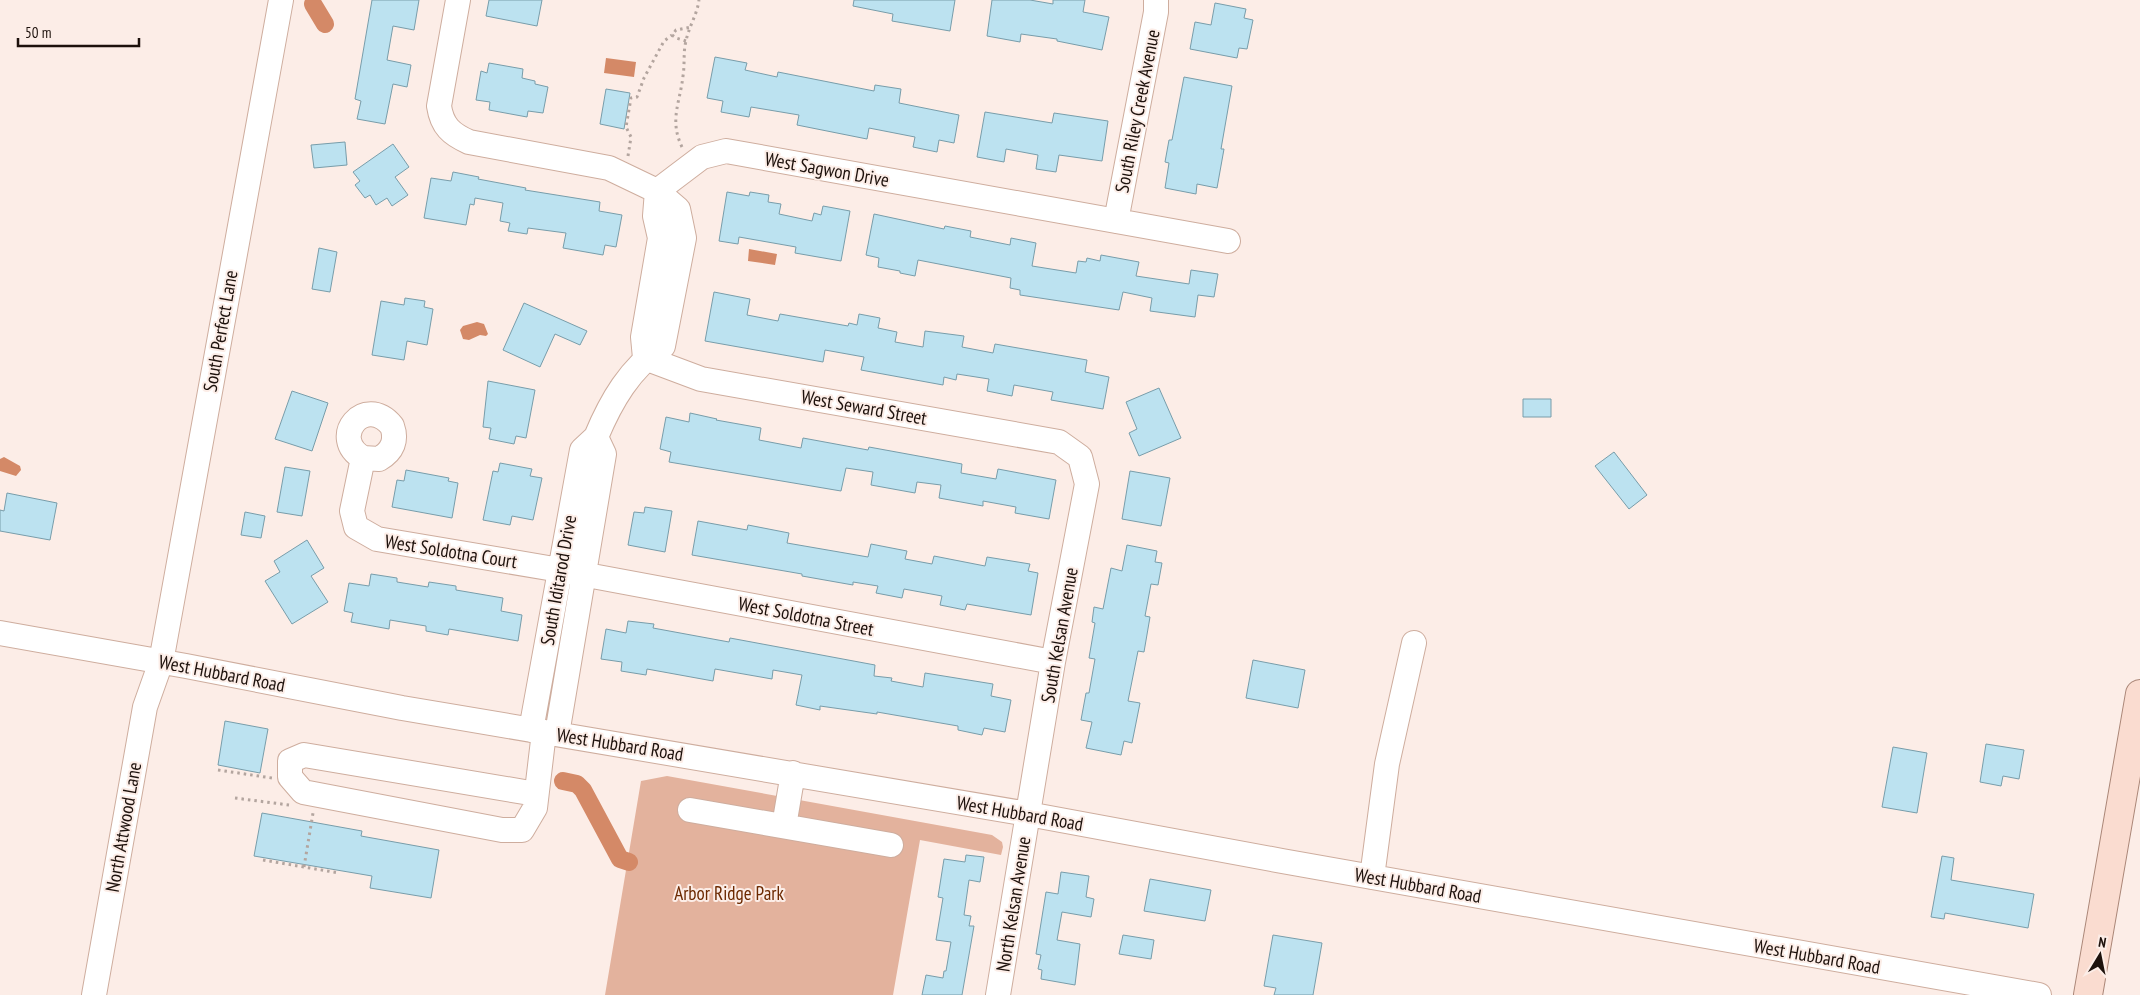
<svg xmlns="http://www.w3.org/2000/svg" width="2140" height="995" font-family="'PT Sans Narrow',sans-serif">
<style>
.green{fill:#e3b29d}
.water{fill:#d48967}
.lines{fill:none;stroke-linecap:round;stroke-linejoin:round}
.canal{stroke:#d48967;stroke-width:18}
.building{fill:#bce2f0;stroke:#789daa}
.minor-casing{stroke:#cead9e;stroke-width:26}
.major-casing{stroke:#aa8677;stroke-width:30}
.path{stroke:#b3a59f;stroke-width:3;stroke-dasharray:2.5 4;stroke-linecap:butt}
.minor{stroke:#fff;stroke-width:24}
.major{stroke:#fadcd0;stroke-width:28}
.labels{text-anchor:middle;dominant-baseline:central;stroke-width:4;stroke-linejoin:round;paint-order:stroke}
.street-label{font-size:19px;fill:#1d110c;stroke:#fcede7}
.park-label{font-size:19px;fill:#6c2900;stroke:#fcede7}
</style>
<rect width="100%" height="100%" fill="#fcede7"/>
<path class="green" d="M667 776 992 835 1002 842 1003 847 1001 855 920 840 893 995H605L641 781Z"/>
<path class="water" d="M606 58 636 62 634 77 604 73Z
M749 249 777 254 775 265 748 261Z
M477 322 484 324 488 334 486 336 480 335 469 340 463 339 460 330 463 326Z
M4 457 20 466 21 470 16 476 0 471V459Z"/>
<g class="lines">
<path class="canal" d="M313 4 325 24
M563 781 577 784 583 790 620 859 629 862"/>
</g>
<path class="building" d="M372 0H419L414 30 393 26 387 60 411 65 407 87 393 84 385 124 357 119 361 101 355 99Z
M489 0H542L537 26 486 16Z
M854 0H955L950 31 892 21 893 14 853 6Z
M992 0H1030L1053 4V0H1085L1083 12 1109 17 1102 50 1057 41V39L1021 34 1020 42 987 36Z
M1215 3 1246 9 1244 18 1253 20 1247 49 1239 48 1237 58 1190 49 1195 22 1211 25Z
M715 57 747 63 745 70 777 77 778 72 874 91 875 85 901 89 899 103 959 115 954 143 939 140 937 152 913 147 915 137 869 128 867 139 797 125 799 115 751 107 749 117 721 112 723 101 707 98Z
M489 63 523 69 522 78 535 81V84L548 87 543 113 528 111 527 117 489 110 490 102 476 100 481 71 487 73Z
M1184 77 1232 86 1221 149H1224L1217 188 1197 184 1196 194 1165 188 1169 163 1165 162 1169 140H1172Z
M606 89 630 93 624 129 600 124Z
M985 112 1052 123 1054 113 1108 121 1102 161 1059 155 1056 172 1036 169 1038 155 1006 149 1004 162 977 157Z
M345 142 347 165 314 168 311 145Z
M393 144 409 167 395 177 408 195 392 206 387 198 376 205 370 195 365 198 355 185 360 181 353 172Z
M453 172 479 177 478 179 526 188 525 190 600 202 599 211 622 215 616 247 605 245 603 255 563 248 566 233 528 228 527 234 508 231 510 223 500 221 503 203 475 198 474 205 470 204 466 225 424 218 431 178 451 181Z
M727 192 749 196 750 192 769 195 768 202 781 204 779 214 812 221 814 213 821 215 823 206 850 211 841 261 795 253 796 247 739 237 738 244 719 241Z
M874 214 944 229 945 226 971 231 970 237 1010 245 1011 238 1036 243 1032 266 1076 273 1078 261 1086 262 1087 258 1100 261 1101 255 1139 262 1136 276 1189 284 1191 270 1218 274 1214 297 1198 295 1195 317 1150 311 1152 298 1123 292 1119 310 1020 295V290L1010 288 1011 278 918 260 915 276 900 273V271L878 267 879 258 866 255Z
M319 248 337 252 330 292 312 289Z
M714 292 750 299 747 315 778 321 780 314 848 326 849 323 857 325 859 314 880 318 878 328 897 332 895 342 923 347 925 331 964 336 962 347 993 353 995 344 1087 360 1085 372 1109 377 1103 409 1051 400 1053 392 1014 385 1012 396 987 391 989 379 957 374 956 380 944 377 943 385 861 370 864 357 825 350 823 362 705 341Z
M405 298 425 301 424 307 433 309 427 345 407 341 404 360 372 355 381 301 404 305Z
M524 303 587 331 580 345 555 334 540 367 503 350Z
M488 381 535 390 526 438 516 436 514 444 489 439 491 428 483 427Z
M1159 388 1181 438 1139 456 1129 433 1137 429 1126 402Z
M292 391 328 403 312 451 275 439Z
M1523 399H1551V417H1523Z
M690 413 717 419 716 420 761 428 759 440 801 448 803 438 868 450 869 447 962 464 961 473 996 479 998 469 1056 480 1049 519 1015 513 1016 507 983 501V506L939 498 941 485 917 482 915 493 871 485 873 472 846 468 841 491 669 462 671 452 660 449 666 417 689 422Z
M1614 452 1647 495 1629 509 1595 466Z
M500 463 532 469 530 476 542 478 533 520 512 516 510 525 483 520 493 471 498 472Z
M285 467 310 471 302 516 277 512Z
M406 470 449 478 448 481 458 483 452 518 392 507 397 480 404 481Z
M1130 471 1170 478 1161 526 1122 519Z
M7 493 57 503 50 540 0 531V510L4 511Z
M645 507 672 511 665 552 628 545 634 512 644 513Z
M245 512 265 516 261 538 241 535Z
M698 521 747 530 748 525 789 533 787 543 868 557 871 544 907 551 905 559 932 564 934 556 985 566 987 557 1030 564 1028 571 1038 573 1031 615 967 604 965 610 940 605 942 596 904 589 902 598 876 593 878 586 853 582V585L802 576V574L692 555Z
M307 540 324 568 311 576 328 602 292 624 265 581 280 572 274 561Z
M1127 545 1157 551 1155 562 1162 563 1158 585 1151 584 1145 616 1150 617 1144 652 1138 651 1128 701 1140 703 1132 743 1124 741 1121 755 1086 748 1092 722 1081 720 1086 693H1089L1095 659 1089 658 1095 623 1092 622 1094 607 1103 609 1111 568 1122 571Z
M371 574 397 578V582L428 587 429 582 456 586V590L503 598 501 611 522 615 518 641 449 629 448 635 426 631V626L390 620 389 629 351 622 353 613 344 611 349 583 369 586Z
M628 621 654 624 653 628 729 642 730 638 875 665 874 676 892 678 891 681 923 687 925 673 993 684 991 696 1011 700 1005 732 984 728 982 735 958 730V726L877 712V714L820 706V710L796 705 802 675 773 670 772 679 715 669 713 681 647 669 646 675 621 671 622 662 601 659 606 629 626 633Z
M1253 660 1305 670 1298 708 1246 698Z
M225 721 268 729 260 773 218 765Z
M1986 744 2024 750 2019 779 2003 776 2001 786 1980 782Z
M1893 747 1927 753 1917 813 1882 807Z
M262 813 362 831 361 836 439 850 431 898 370 888 372 876 254 856Z
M966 855 984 857 980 882 969 880 964 915 971 916 969 926H974L962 995H922L926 975 943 978 944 971H946L951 942 936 940 943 898 938 897 944 859 965 862Z
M1942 856 1954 858 1951 880 2034 894 2028 928 1945 913 1944 919 1931 917Z
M1061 872 1089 876 1086 897 1094 899 1091 917 1062 912 1057 940 1080 944 1075 985 1041 979 1042 970 1038 969 1041 955 1036 954 1046 892 1058 894Z
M1150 879 1211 890 1205 921 1144 911Z
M1123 935 1154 940 1151 959 1119 954Z
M1273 935 1322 943 1313 995H1274L1276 988 1264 986Z"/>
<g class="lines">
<defs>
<path id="minor" d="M458 0 439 106C442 126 451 134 469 142L609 168 657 191 702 157 726 151 1228 241
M1116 221 1156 12V0
M645 358 701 379 1059 442 1080 457 1087 484 1053 662 998 995
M596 437C611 401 630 368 663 346L684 238 678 209 657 191 655 216 660 238 643 337 645 358
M363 458 379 459C393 451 397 440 392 426 365 393 328 438 363 458L352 511 356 527 377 539 560 570 1053 662
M0 633 186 666 402 708 1028 814 1282 861 2039 995
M531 730 582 450 596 437 604 454 557 734
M536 794 304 755 290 761V777L303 792 502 830H522L535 808 544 732
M690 810 891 845
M784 826 793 773
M1372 877 1387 764 1414 643
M94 995 145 707 161 662 281 0"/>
<path id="major" d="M2088 995 2140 694"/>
</defs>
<use href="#minor" class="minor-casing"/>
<use href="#major" class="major-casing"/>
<path class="path" d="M686 41 676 38 672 35 676 30 691 27
M682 147C669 120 680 103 683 76 685 64 683 52 686 41 689 26 697 15 699 0
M628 156 631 137 626 127 631 98 637 97 644 78 664 41 672 35
M218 770 272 778
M235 798 289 805
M263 860 339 873
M304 867 313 813"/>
<use href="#minor" class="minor"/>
<use href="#major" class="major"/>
</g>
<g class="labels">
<g class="street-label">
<text transform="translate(1137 111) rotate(-79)">South Riley Creek Avenue</text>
<text transform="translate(827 169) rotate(10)">West Sagwon Drive</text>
<text transform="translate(220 331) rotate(-80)">South Perfect Lane</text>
<text transform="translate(864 407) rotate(10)">West Seward Street</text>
<text transform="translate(451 551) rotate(9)">West Soldotna Court</text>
<text transform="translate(558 580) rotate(-80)">South Iditarod Drive</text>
<text transform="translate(806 616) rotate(11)">West Soldotna Street</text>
<text transform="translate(1059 635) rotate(-80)">South Kelsan Avenue</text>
<text transform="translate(222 673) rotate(11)">West Hubbard Road</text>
<text transform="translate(620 744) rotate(9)">West Hubbard Road</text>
<text transform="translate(1020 813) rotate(10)">West Hubbard Road</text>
<text transform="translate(123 827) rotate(-80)">North Attwood Lane</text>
<text transform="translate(1418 885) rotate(10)">West Hubbard Road</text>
<text transform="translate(1013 904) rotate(-81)">North Kelsan Avenue</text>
<text transform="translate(1817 956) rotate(10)">West Hubbard Road</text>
</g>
<g class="park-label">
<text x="729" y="893">Arbor Ridge Park</text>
</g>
</g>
<g transform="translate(2100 955) rotate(10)" stroke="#fcede7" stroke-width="4" paint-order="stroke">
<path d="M0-4L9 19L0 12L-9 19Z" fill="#1d110c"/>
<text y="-8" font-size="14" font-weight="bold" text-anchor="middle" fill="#1d110c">N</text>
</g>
<path d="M18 38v8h121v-8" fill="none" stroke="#1d110c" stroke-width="2.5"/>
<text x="25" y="38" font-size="15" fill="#1d110c" stroke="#fcede7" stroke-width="4" paint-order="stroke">50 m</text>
</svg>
